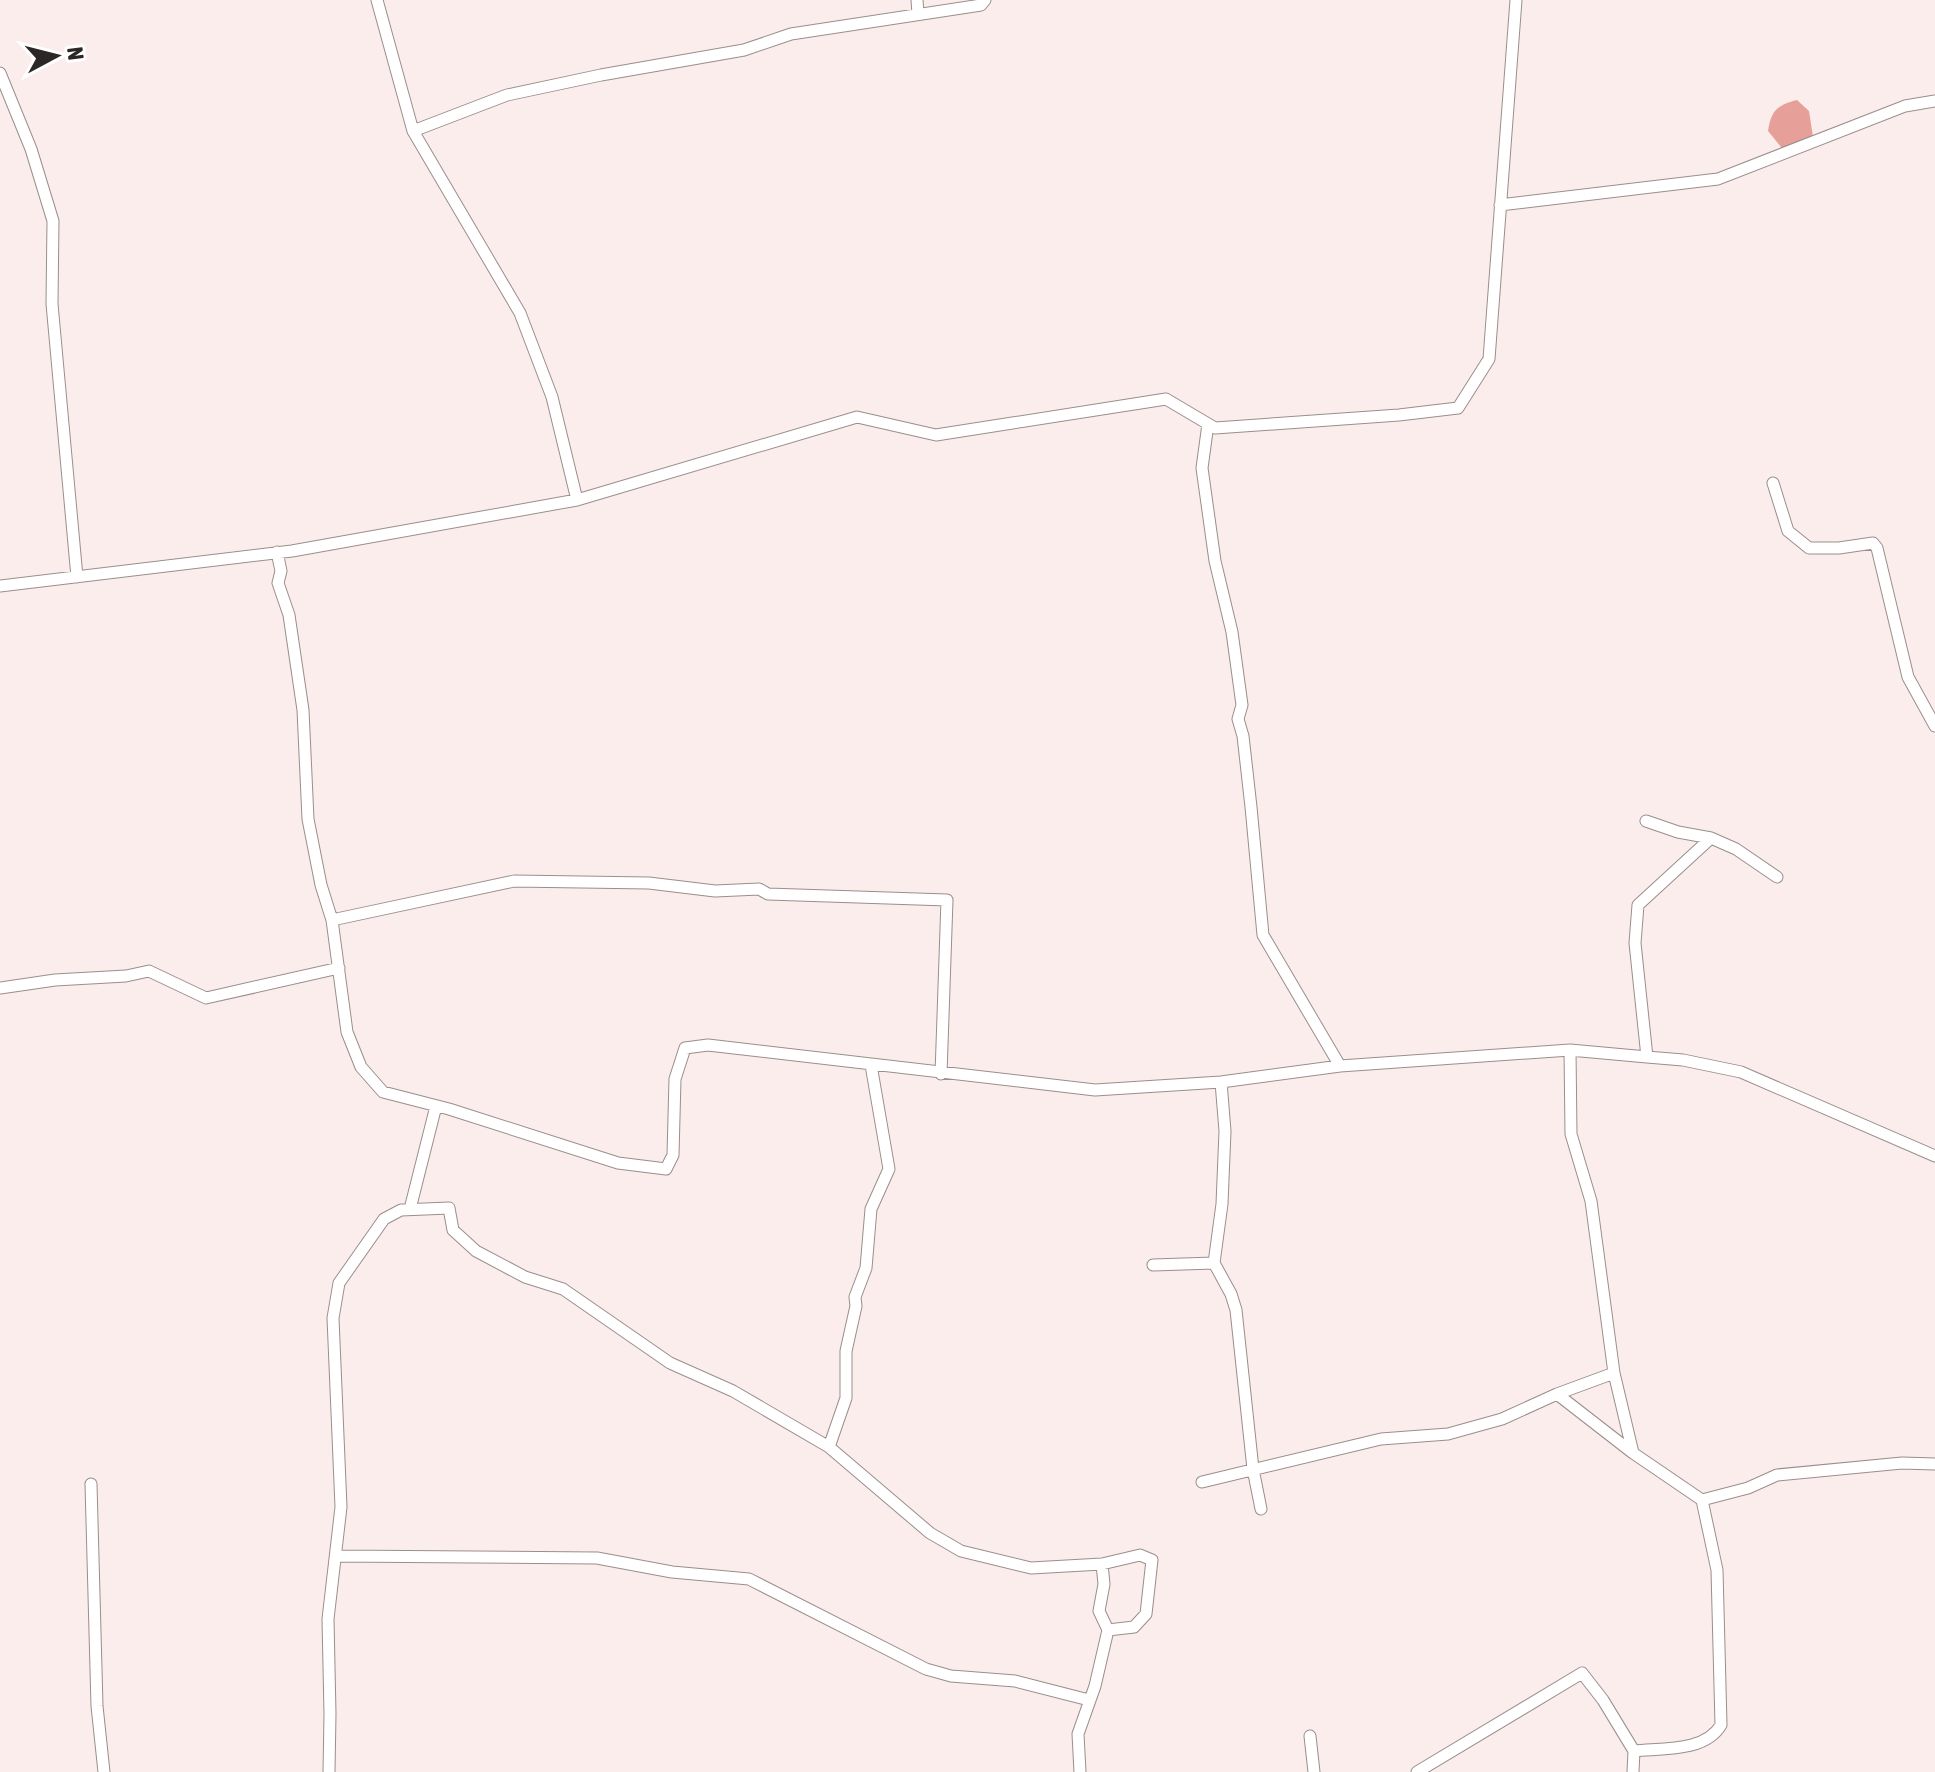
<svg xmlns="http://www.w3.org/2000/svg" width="1935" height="1772" font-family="'Asap Condensed',sans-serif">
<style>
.water{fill:#e6a099}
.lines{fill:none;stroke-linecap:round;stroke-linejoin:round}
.minor-casing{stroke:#9a8e8d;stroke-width:13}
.minor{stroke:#fff;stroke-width:11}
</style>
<rect width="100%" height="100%" fill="#fbedec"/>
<path class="water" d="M1797 100 1809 111 1813 137 1798 147H1781L1768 131C1771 111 1777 105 1797 100Z"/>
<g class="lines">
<defs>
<path id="minor" d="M377 0 413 131 520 313 552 397 577 500
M917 0 918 14
M0 73 31 149 53 221 52 304 77 577
M413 131 507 95 601 75 744 50 791 34 981 5 985 0
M1500 205 1718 179 1905 106 1935 101
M1208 424 1202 468 1215 561 1232 632 1242 705 1238 719 1243 736 1251 807 1263 935 1340 1066
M1773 483 1788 531 1809 548H1839L1873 543 1877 548 1908 677 1935 726
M277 552 281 571 278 583 289 615 303 710 308 819 321 885 332 920 347 1032 361 1067 383 1092 449 1109 618 1163 666 1169 673 1155 675 1079 685 1048 708 1045 1095 1090 1221 1082 1340 1066 1570 1050 1647 1057 1683 1060 1741 1072 1935 1156
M0 586 292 551 577 500 857 417 936 435 1166 399 1215 428 1399 415 1458 408 1489 359 1516 0
M1646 821 1678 832 1711 838 1736 849 1777 877
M332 920 514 881 649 883 715 891 759 889 768 894 947 900 941 1074
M0 988 55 980 126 976 149 971 206 998 339 968
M1570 1050 1571 1134 1591 1201 1614 1373 1633 1453 1702 1500 1717 1570 1721 1725C1705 1752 1663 1748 1634 1751L1633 1772
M1647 1057 1635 943 1638 905 1711 838
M871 1065 889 1169 871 1209 866 1268 855 1297 856 1306 846 1351V1398L829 1447 930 1533 961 1551 1031 1568 1102 1564
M1221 1082 1225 1131 1222 1204 1214 1263 1231 1294 1236 1310 1253 1469 1261 1509
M410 1209 436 1106
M1153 1265 1214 1263
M1557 1394 1633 1453
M1202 1482 1381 1439 1448 1434 1502 1419 1557 1394 1614 1373
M91 1484 97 1706 104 1772
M1702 1500 1748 1488 1777 1475 1902 1463 1935 1464
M337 1556 597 1558 672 1572 749 1579 926 1669 951 1676 1015 1681 1089 1700
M1310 1736 1314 1772
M329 1772 330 1714 328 1619 341 1507 333 1318 339 1283 384 1219 401 1210 449 1208 453 1230 476 1251 525 1277 563 1289 670 1363 733 1391 829 1447
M1080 1772 1078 1734 1095 1686 1108 1630 1099 1611 1104 1584 1102 1564 1140 1555 1152 1560 1146 1614 1134 1627 1108 1630
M1417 1772 1582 1673 1603 1700 1634 1751"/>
</defs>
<use href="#minor" class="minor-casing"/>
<use href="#minor" class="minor"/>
</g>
<g transform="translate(56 56) rotate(83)" stroke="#ffffff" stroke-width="6" paint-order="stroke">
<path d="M0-6L14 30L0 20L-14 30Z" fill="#2b2726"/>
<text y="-12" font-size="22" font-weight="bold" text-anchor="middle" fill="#2b2726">N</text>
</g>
</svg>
